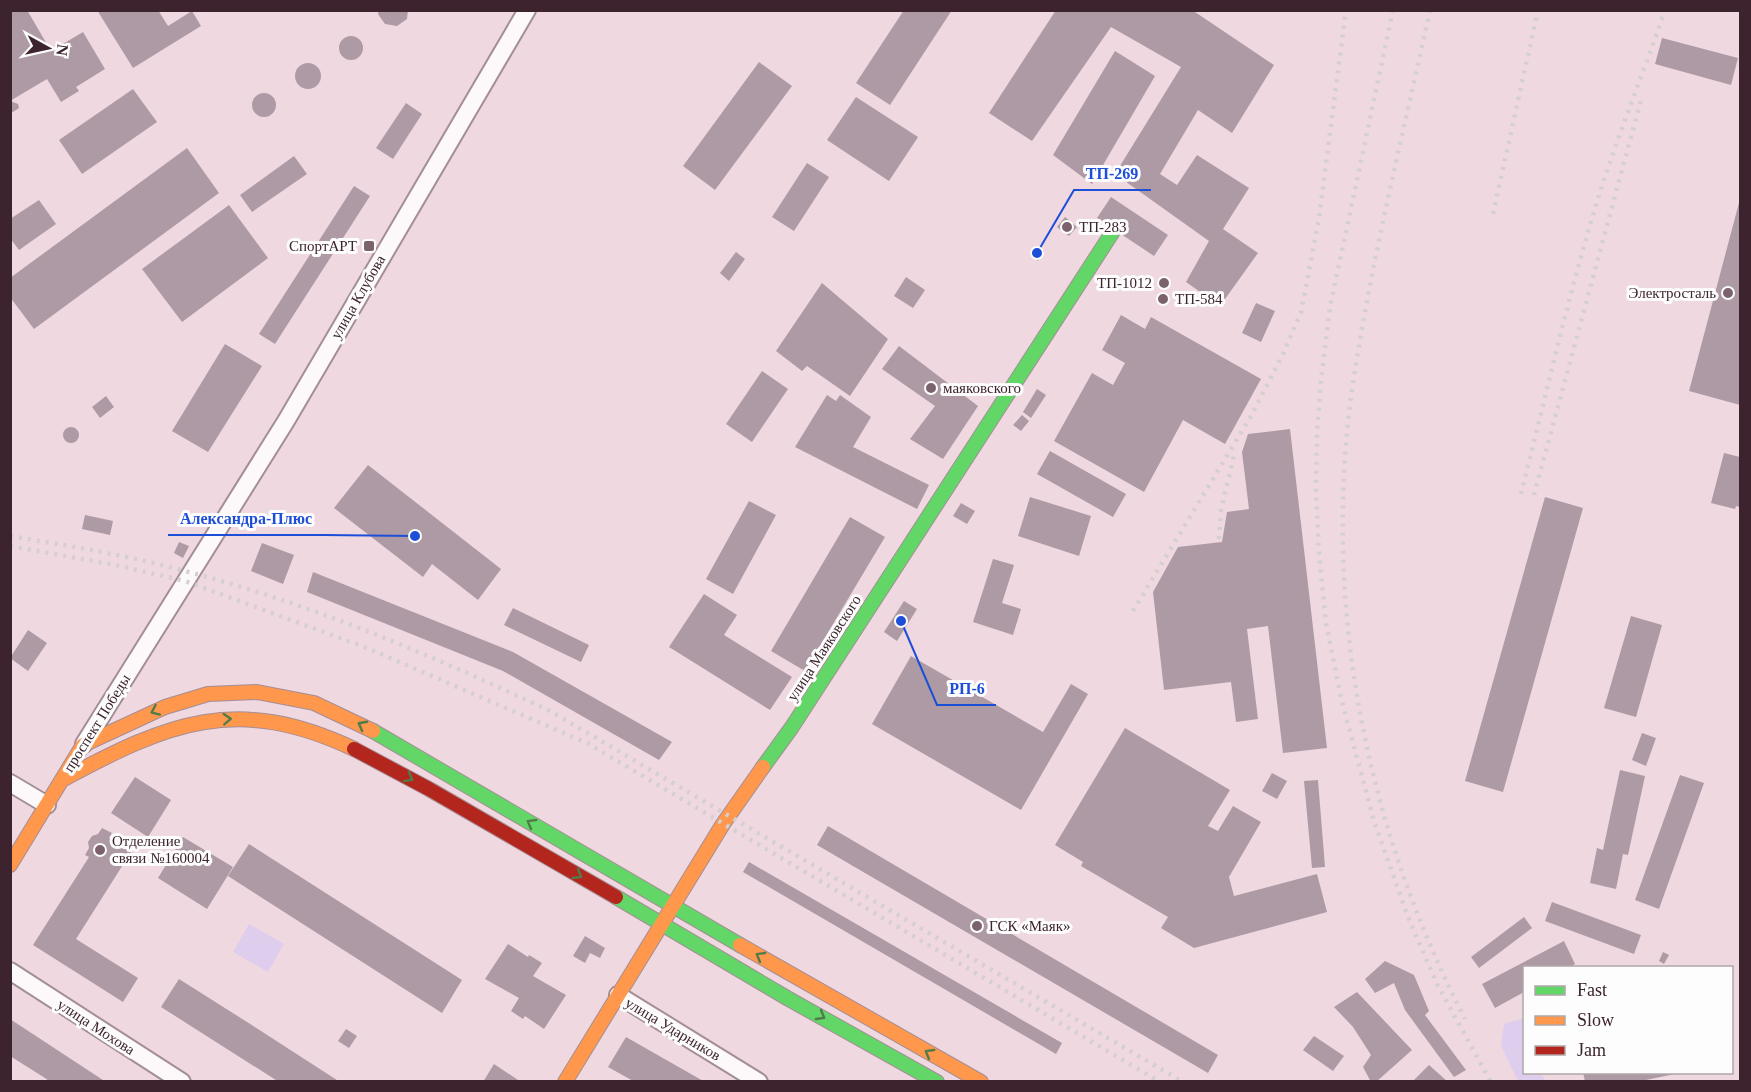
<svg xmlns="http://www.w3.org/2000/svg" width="1751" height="1092" font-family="Georgia,serif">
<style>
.green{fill:#dfcded}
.building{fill:#ae9aa5}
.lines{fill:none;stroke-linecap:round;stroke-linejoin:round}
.street-casing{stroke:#a48e96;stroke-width:20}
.fast-casing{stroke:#a48e96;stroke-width:16}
.slow-casing{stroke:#a48e96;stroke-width:16}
.jam-casing{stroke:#a48e96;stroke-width:16}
.street{stroke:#fdf9fa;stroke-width:16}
.fast{stroke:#63d668;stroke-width:14}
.slow{stroke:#ff974d;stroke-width:14}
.jam{stroke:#b3261e;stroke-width:14}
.rail{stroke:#d6cfd1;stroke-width:4.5;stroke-dasharray:3 6;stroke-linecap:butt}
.oneway{stroke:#507c4a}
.poi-dot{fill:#7b626c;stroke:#fcfdfc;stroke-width:2}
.labels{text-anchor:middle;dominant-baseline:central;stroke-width:6;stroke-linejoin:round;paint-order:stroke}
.poi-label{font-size:15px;fill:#3d232d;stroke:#fcfdfc;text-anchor:start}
.street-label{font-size:15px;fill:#3d232d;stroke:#fcfdfc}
.leader{fill:none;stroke:#1d4ed8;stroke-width:2}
.callout-dot{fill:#1d4ed8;stroke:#fcfdfc;stroke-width:2}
.callout-label{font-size:16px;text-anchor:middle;font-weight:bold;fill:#1d4ed8;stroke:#fcfdfc;stroke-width:6;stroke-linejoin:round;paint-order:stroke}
</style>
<rect width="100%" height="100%" fill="#efd8e0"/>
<path class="green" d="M249 924 284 944 268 972 233 952Z
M1524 1018V1072L1540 1073 1546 1081H1518L1501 1046 1504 1024Z"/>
<path class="building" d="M10 10H27L51 51 83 32 105 69 76 87 79 91 61 102 47 79 10 101Z
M97 10H158L168 26 192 11 201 26 133 68Z
M379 10H408L407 19 397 26 385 24 378 14Z
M904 10H952L890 105 856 83Z
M1056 10H1192L1274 65 1232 133 1198 110 1160 174 1177 185 1197 155 1249 188 1223 229 1258 253 1220 306 1186 282 1209 241 1115 174 1181 67 1111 27 1032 141 989 113Z
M339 48a12 12 0 1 1 24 0a12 12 0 1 1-24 0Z
M1662 38 1738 58 1731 85 1655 64Z
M1115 51 1155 76 1092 184 1053 155Z
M759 62 792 86 715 190 683 166Z
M295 76a13 13 0 1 1 26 0a13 13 0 1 1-26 0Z
M133 89 157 122 82 174 59 140Z
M252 105a12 12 0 1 1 24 0a12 12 0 1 1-24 0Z
M856 97 918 137 889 181 827 140Z
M13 102 18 104 19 108 13 112 10 111V103Z
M406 103 422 114 393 159 376 148Z
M187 148 219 193 34 329 10 297V278Z
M294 156 307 174 252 212 240 195Z
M807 163 829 177 794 231 772 217Z
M354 186 370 196 275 344 259 334Z
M1111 197 1168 235 1154 256 1097 218Z
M1740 199V405L1689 391Z
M39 200 56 224 19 250 10 238V219Z
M229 205 268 258 182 322 142 269Z
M1065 217 1077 227 1069 236 1057 227Z
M1036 246 1044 251 1038 261 1030 255Z
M736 252 745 259 729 281 720 273Z
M906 277 925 290 913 308 894 296Z
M822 283 888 339 850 396 807 366 802 371 776 351Z
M1256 303 1275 311 1261 342 1242 333Z
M1121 315 1145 329 1151 317 1261 379 1225 444 1183 420 1144 492 1054 441 1092 373 1113 385 1125 363 1102 350Z
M225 344 262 366 208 452 172 431Z
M899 346 978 406 943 459 910 439 935 406 882 369Z
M762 371 788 389 752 442 726 424Z
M1037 389 1046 395 1031 418 1023 412Z
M827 395 836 401 840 395 871 417 853 447 929 485 917 509 795 447Z
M106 396 114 407 100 418 92 407Z
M1022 415 1029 421 1021 431 1013 425Z
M63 435a8 8 0 1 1 16 0a8 8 0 1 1-16 0Z
M1290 429 1327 748 1283 753 1268 626 1247 629 1258 719 1236 722 1231 682 1164 690 1153 592 1178 547 1222 542 1227 512 1249 509 1242 452 1248 434Z
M1050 451 1126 494 1113 517 1037 474Z
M1724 453 1740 457V507L1736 506 1735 509 1711 503Z
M368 465 501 569 478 600 432 564 423 577 334 508Z
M1030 497 1091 516 1079 556 1018 536Z
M1545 497 1583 508 1503 792 1465 781Z
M749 501 776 515 733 594 706 579Z
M961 503 975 511 967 524 953 516Z
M85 515 113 521 110 535 82 529Z
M850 517 885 537 805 671 771 651Z
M179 542 189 546 183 558 174 553Z
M262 543 294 555 283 584 251 571Z
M993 559 1014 565 1002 603 1021 609 1013 635 973 622Z
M313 572 513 652 672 742 659 760 503 671 307 592Z
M704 594 737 615 724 635 792 677 770 710 669 647Z
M904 601 917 609 897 641 884 632Z
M513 608 589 645 581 662 504 625Z
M1631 616 1662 625 1636 717 1604 708Z
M28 630 47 643 28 671 10 658Z
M911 656 1043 732 1071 684 1088 694 1021 810 872 724Z
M1125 728 1230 790 1208 826 1218 831 1233 806 1261 822 1229 877 1234 896 1317 874 1327 912 1194 948 1161 928 1168 917 1081 866 1083 862 1055 845Z
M1642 733 1656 738 1646 766 1632 760Z
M1620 770 1645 776 1628 855 1623 854 1616 889 1590 883 1597 848 1603 850Z
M1272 773 1287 781 1277 799 1262 791Z
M1680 775 1704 783 1659 909 1635 900Z
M135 777 171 800 148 837 111 813Z
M1318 780 1325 867 1312 868 1304 781Z
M828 826 1218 1055 1208 1073 817 845Z
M102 828 112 833 109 838 131 852 76 939 138 978 123 1002 33 945 89 857 85 855 89 848 88 842 92 836 98 834Z
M183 837 233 867 207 909 158 878Z
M249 844 462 980 442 1013 228 876Z
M749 862 1062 1043 1056 1054 743 872Z
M1552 902 1641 935 1634 954 1545 921Z
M1524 917 1532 928 1479 968 1471 957Z
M585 936 605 948 600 958 590 953 585 963 573 956Z
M1564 941 1575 964 1569 968H1524V992L1495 1008 1482 984Z
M508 944 528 957 529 955 542 963 533 976 566 995 544 1029 525 1016 523 1019 511 1011 519 998 485 979Z
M1663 952 1669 955 1664 964 1659 961Z
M1385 961 1414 975 1429 1011 1425 1015 1466 1070 1454 1077 1405 1010 1394 983 1375 993 1365 979Z
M179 979 247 1022 340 1082H279L161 1007Z
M1357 992 1412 1050 1376 1082H1371L1363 1067 1371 1055 1353 1027 1334 1007Z
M10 1019 106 1082H50L45 1078 10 1056Z
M346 1029 357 1036 349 1048 338 1041Z
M1314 1036 1344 1056 1333 1071 1303 1050Z
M626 1037 705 1082H635L608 1067Z
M494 1064 521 1082H483Z
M1429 1065 1448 1082H1412Z
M1583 1072H1675V1074L1636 1082H1585Z"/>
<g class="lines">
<defs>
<path id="street" d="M84 744 286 421 527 10
M10 783 47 805
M10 971 182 1082
M618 995 759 1082"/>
<path id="fast" d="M373 731 740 945
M763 767 792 727 1112 233
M616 897 787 998 937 1082"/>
<path id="slow" d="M62 780C169 722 237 694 354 749
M10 865 83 745 165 707 208 694 257 692 314 703 373 731
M740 945 981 1082
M565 1082 723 824 763 767"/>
<path id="jam" d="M354 749 429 789 616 897"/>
</defs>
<use href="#street" class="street-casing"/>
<use href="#fast" class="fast-casing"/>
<use href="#slow" class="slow-casing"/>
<use href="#jam" class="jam-casing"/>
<use href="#street" class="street"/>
<use href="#fast" class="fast"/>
<use href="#slow" class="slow"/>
<use href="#jam" class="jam"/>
<path class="rail" d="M1393 10 1330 307 1321 380 1317 432 1316 492 1319 553 1326 623 1341 698 1374 821 1408 917 1437 984 1491 1082
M1430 10C1403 134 1372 258 1353 383 1321 601 1365 825 1465 1019
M1493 214 1538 10
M1521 494C1547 391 1570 287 1602 186 1621 127 1645 69 1665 10
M1534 495 1641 100
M10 536C71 546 130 556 189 572 314 605 433 656 550 711L1183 1082
M1219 539 1221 510 1235 452
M10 546 110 564 185 581 367 648 587 743 1160 1082
M1133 611 1251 416 1283 354 1301 312 1319 218 1346 10"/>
</g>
<defs><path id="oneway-chevron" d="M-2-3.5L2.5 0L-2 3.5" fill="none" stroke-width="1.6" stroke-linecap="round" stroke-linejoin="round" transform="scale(1.5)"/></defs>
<g class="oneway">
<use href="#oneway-chevron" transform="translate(155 711) rotate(156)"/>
<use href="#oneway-chevron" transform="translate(227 719) rotate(-3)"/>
<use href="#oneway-chevron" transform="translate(362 725) rotate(-152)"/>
<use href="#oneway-chevron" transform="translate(409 778) rotate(29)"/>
<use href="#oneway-chevron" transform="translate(531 823) rotate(-150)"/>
<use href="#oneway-chevron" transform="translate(578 875) rotate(30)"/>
<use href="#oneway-chevron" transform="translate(760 956) rotate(-150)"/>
<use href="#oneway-chevron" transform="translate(821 1016) rotate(30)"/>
<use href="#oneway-chevron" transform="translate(929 1053) rotate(-150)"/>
</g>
<g class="poi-dot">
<circle cx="1067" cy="227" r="6"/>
<rect x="363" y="240" width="12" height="12" rx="3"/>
<circle cx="1164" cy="283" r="6"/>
<circle cx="1728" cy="293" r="6"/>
<circle cx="1163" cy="299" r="6"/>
<circle cx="931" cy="388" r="6"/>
<circle cx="100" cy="850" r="6"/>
<circle cx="977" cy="926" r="6"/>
</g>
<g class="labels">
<g class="poi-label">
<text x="1079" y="227">ТП-283</text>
<text x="357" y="246" text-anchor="end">СпортАРТ</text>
<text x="1152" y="283" text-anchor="end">ТП-1012</text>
<text x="1716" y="293" text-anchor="end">Электросталь</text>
<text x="1175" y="299">ТП-584</text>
<text x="943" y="388">маяковского</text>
<text x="112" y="841">Отделение<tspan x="112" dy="17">связи №160004</tspan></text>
<text x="989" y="926">ГСК «Маяк»</text>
</g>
<g class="street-label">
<text transform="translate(358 297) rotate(-60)">улица Клубова</text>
<text transform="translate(824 648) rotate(-57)">улица Маяковского</text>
<text transform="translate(97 723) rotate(-58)">проспект Победы</text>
<text transform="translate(96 1027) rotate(33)">улица Мохова</text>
<text transform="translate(673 1029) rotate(31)">улица Ударников</text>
</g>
</g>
<path class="leader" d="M1037 253L1074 190H1151M415 536L324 535H168M901 621L937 705H996"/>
<g class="callout-dot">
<circle cx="1037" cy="253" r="6"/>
<circle cx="415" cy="536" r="6"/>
<circle cx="901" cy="621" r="6"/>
</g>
<g class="callout-label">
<text x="1112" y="179">ТП-269</text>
<text x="246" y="524">Александра-Плюс</text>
<text x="967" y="694">РП-6</text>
</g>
<rect width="1751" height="1092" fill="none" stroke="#3d232d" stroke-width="24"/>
<rect x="1523" y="966" width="210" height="108" fill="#fcfdfc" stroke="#b0a6a9" stroke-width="1.5"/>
<rect x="1535" y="986" width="30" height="9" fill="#63d668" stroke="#b0a6a9" stroke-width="1.5"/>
<text x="1577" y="996" font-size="18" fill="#3d232d">Fast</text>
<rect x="1535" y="1016" width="30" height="9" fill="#ff974d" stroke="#b0a6a9" stroke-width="1.5"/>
<text x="1577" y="1026" font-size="18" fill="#3d232d">Slow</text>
<rect x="1535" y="1046" width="30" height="9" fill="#b3261e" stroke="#b0a6a9" stroke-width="1.5"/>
<text x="1577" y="1056" font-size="18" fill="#3d232d">Jam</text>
<g transform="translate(48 48) rotate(98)" stroke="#fcfdfc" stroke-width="4.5" paint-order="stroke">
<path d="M0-4.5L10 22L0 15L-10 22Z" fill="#3d232d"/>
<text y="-9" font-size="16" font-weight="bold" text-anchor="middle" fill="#3d232d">N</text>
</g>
</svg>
